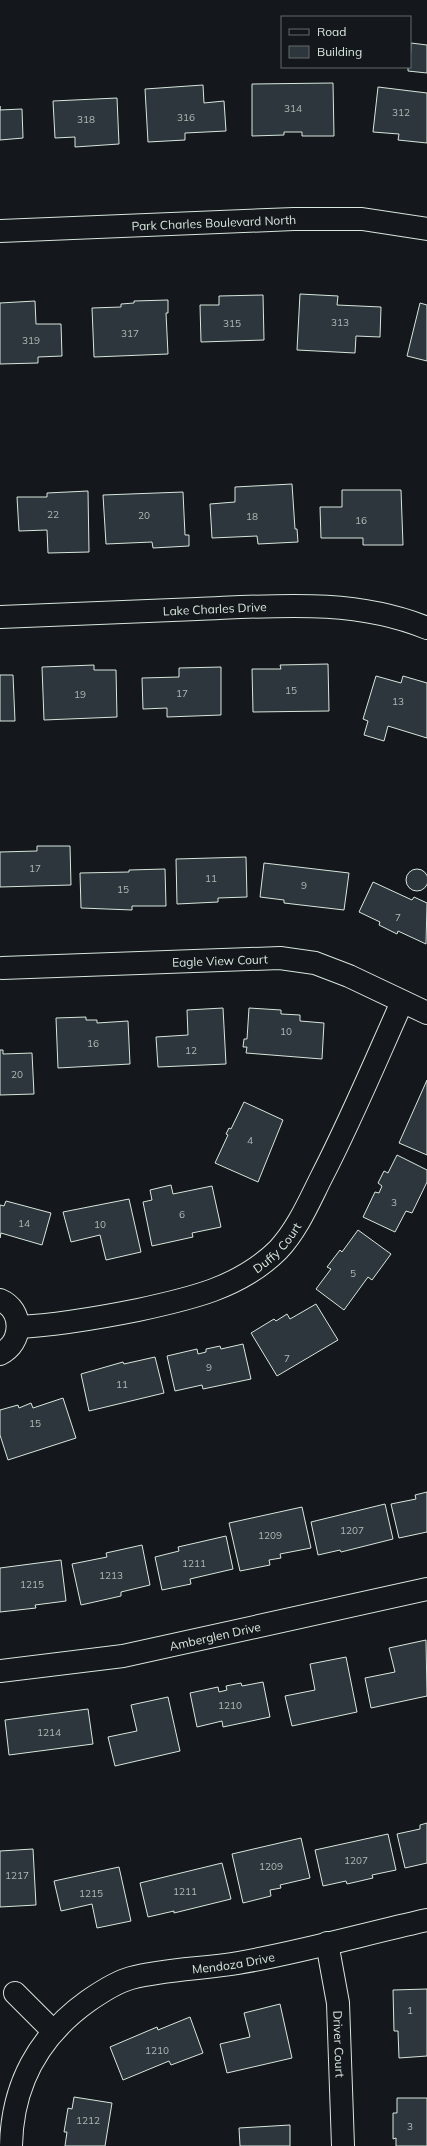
<svg xmlns="http://www.w3.org/2000/svg" width="427" height="2146" font-family="Mulish,sans-serif">
<style>
.building{fill:#2c363c;stroke:#d8e6dc}
.lines{fill:none;stroke-linecap:round;stroke-linejoin:round}
.minor-casing{stroke:#d8e6dc;stroke-width:24}
.minor{stroke:#14181c;stroke-width:22}
.labels{text-anchor:middle;dominant-baseline:central;stroke-width:3;stroke-linejoin:round;paint-order:stroke}
.number-label{font-size:10px;fill:#adbab4}
.street-label{font-size:12px;fill:#d8e6dc;stroke:#14181c}
</style>
<rect width="100%" height="100%" fill="#14181c"/>
<path class="building" d="M411 43 427 45V73L408 71V67H410Z
M333 83 334 136H302V132H284V135L252 136V84Z
M203 85 204 103 224 101 226 131 185 133V140L148 142 145 89Z
M378 87 427 93V143L398 140 399 134 373 132Z
M117 98 119 144 75 147V137L55 138 53 101Z
M0 106V110L22 109 23 138 0 140Z
M300 294 338 296 337 305 381 307 380 337 356 336 355 353 297 350Z
M263 295 264 340 201 342 200 305H219V296Z
M168 300V313H166L168 354 94 357 92 308 121 307V304L134 303V301Z
M35 301 36 324H61L62 356 38 357V363L0 364V303Z
M420 303 427 305V361L407 356Z
M292 484 295 529H297L298 542 258 544 257 536 212 538 210 504 235 502V487Z
M342 490H401L403 545H363V538H321L320 507H342Z
M88 491 89 552 48 553 47 530 19 531 17 497H47V493Z
M183 492 185 535H189V546L153 548 152 542 106 544 103 495Z
M328 664 329 711 253 712 252 669H281L280 665Z
M94 665V670H116L117 717 44 720 42 667Z
M221 667V715L167 717V708L143 709 142 678 179 677V668Z
M0 675H13L15 721H0Z
M376 676 401 683 403 676 427 683V738L388 726 384 741 364 735 368 721 363 719Z
M37 846H70L71 885 0 887V852L37 851Z
M246 857 247 897 218 898V902L177 904 176 859Z
M264 863 349 873 344 910 284 903V900L260 897Z
M406 880a11 11 0 1 1 22 0a11 11 0 1 1-22 0Z
M165 869 166 906H132V910L81 908 80 873 129 872V870Z
M373 882 412 900 414 897 427 903 426 944 398 931 397 934 379 925 380 922 359 912Z
M223 1008 226 1064 158 1067 156 1037 188 1035 187 1010Z
M249 1008 281 1010V1014L300 1015V1021L324 1023 322 1059 246 1053 247 1047H243L244 1039H247Z
M86 1017V1020H97V1023L128 1021 130 1064 58 1068 56 1018Z
M0 1050H3V1054L32 1053 34 1094 0 1095Z
M427 1080V1155L399 1143Z
M244 1102 283 1120 258 1182 215 1163 228 1135 226 1134 229 1128 231 1129Z
M397 1155 427 1170V1182L412 1213 406 1211 395 1232 363 1217 375 1192 379 1193 382 1186 378 1183 384 1171 388 1173Z
M171 1185 173 1194 212 1186 221 1227 192 1233 193 1237 152 1246 143 1202 152 1200 150 1190Z
M129 1199 141 1252 106 1260 100 1235 71 1242 63 1212Z
M6 1201 51 1213 42 1245 1 1233 0 1238V1205L4 1206Z
M358 1230 391 1254 372 1280 368 1277 344 1310 316 1289 331 1269 327 1267 340 1250 342 1252Z
M316 1304 338 1340 277 1376 251 1333 274 1319 276 1321 287 1314 290 1319Z
M243 1344 251 1379 203 1389 202 1385 175 1391 167 1356 197 1349 198 1354 206 1352V1349L220 1346 221 1349Z
M155 1357 164 1393 89 1411 81 1374 123 1362 124 1364Z
M63 1398 76 1438 8 1460 0 1435V1410L18 1405 19 1408 31 1403 33 1408Z
M427 1492V1532L399 1538 391 1504 416 1499 415 1495Z
M385 1504 393 1539 341 1552 340 1550 318 1555 311 1522Z
M302 1507 311 1548 280 1554 281 1558 269 1560 270 1565 240 1571 229 1523Z
M226 1536 233 1569 190 1579 191 1584 162 1590 155 1557 179 1551 178 1547Z
M142 1545 150 1585 121 1592V1596L81 1605 72 1564 107 1557 106 1553Z
M61 1560 66 1601 35 1605 36 1608 0 1612V1568Z
M426 1640 427 1696 371 1708 365 1678 395 1672 389 1648Z
M346 1657 357 1712 292 1726 285 1696 315 1690 310 1664Z
M263 1682 270 1717 223 1727 222 1721 197 1727 190 1693 218 1687 219 1692 227 1690 226 1686 241 1683 242 1686Z
M168 1697 180 1751 115 1766 108 1737 137 1731 131 1705Z
M88 1709 93 1744 9 1755 5 1720Z
M427 1823V1863L405 1868 397 1834 420 1829V1825Z
M388 1834 396 1870 372 1875 373 1878 347 1884 346 1881 323 1886 315 1850Z
M301 1838 310 1878 280 1885 281 1888 270 1890 271 1896 243 1903 232 1854Z
M33 1849 36 1905 0 1907V1851Z
M222 1863 231 1899 174 1913V1911L148 1917 140 1883Z
M119 1867 131 1921 97 1928 92 1904 61 1911 54 1881Z
M427 1989V2056L399 2058 398 2031H394L393 1990Z
M280 2004 292 2058 227 2073 220 2044 250 2037 244 2013Z
M190 2017 203 2053 171 2065 169 2061 123 2080 110 2047 157 2027 158 2030Z
M74 2097 112 2103 105 2146H65L67 2132H64L68 2108 72 2109Z
M397 2098H427V2146H396V2138L393 2139V2113H397Z
M290 2125V2146H240L239 2128Z"/>
<g class="lines">
<defs>
<g id="minor">
<path id="s1" d="M0 231 294 219H362L427 229"/>
<path id="s2" d="M0 617C66 614 131 612 197 609 274 606 354 598 427 628"/>
<path id="s3" d="M2 968 280 958 315 963 349 976 427 1013"/>
<path d="M0 1300C24 1310 23 1343 0 1354"/>
<path id="s4" d="M18 1327C59 1325 98 1318 138 1310 189 1299 240 1288 278 1250 297 1230 309 1202 321 1178 351 1120 376 1060 402 1002"/>
<path id="s5" d="M0 1671 123 1656 427 1589"/>
<path id="s6" d="M327 1943 338 2003 343 2146"/>
<path d="M15 1993 53 2031"/>
<path id="s7" d="M11 2146C12 2085 39 2036 88 2001 101 1992 116 1982 131 1978 166 1969 203 1969 238 1963 302 1952 364 1934 427 1920"/>
</g>
</defs>
<use href="#minor" class="minor-casing"/>
<use href="#minor" class="minor"/>
</g>
<g class="labels">
<g class="number-label">
<text x="293" y="108">314</text>
<text x="401" y="112">312</text>
<text x="186" y="117">316</text>
<text x="86" y="119">318</text>
<text x="340" y="322">313</text>
<text x="232" y="323">315</text>
<text x="130" y="333">317</text>
<text x="31" y="340">319</text>
<text x="53" y="514">22</text>
<text x="144" y="515">20</text>
<text x="252" y="516">18</text>
<text x="361" y="520">16</text>
<text x="291" y="690">15</text>
<text x="182" y="693">17</text>
<text x="80" y="694">19</text>
<text x="398" y="701">13</text>
<text x="35" y="868">17</text>
<text x="211" y="878">11</text>
<text x="304" y="885">9</text>
<text x="123" y="889">15</text>
<text x="398" y="917">7</text>
<text x="286" y="1031">10</text>
<text x="93" y="1043">16</text>
<text x="191" y="1050">12</text>
<text x="17" y="1074">20</text>
<text x="250" y="1140">4</text>
<text x="394" y="1202">3</text>
<text x="182" y="1214">6</text>
<text x="24" y="1223">14</text>
<text x="100" y="1224">10</text>
<text x="353" y="1273">5</text>
<text x="287" y="1358">7</text>
<text x="209" y="1367">9</text>
<text x="122" y="1384">11</text>
<text x="35" y="1423">15</text>
<text x="352" y="1530">1207</text>
<text x="270" y="1535">1209</text>
<text x="194" y="1563">1211</text>
<text x="111" y="1575">1213</text>
<text x="32" y="1584">1215</text>
<text x="230" y="1705">1210</text>
<text x="49" y="1732">1214</text>
<text x="356" y="1860">1207</text>
<text x="271" y="1866">1209</text>
<text x="17" y="1875">1217</text>
<text x="185" y="1891">1211</text>
<text x="91" y="1893">1215</text>
<text x="410" y="2010">1</text>
<text x="157" y="2050">1210</text>
<text x="88" y="2120">1212</text>
<text x="410" y="2126">3</text>
</g>
<g class="street-label">
<text stroke="none"><textPath href="#s1" startOffset="214">Park Charles Boulevard North</textPath></text>
<text stroke="none"><textPath href="#s2" startOffset="215">Lake Charles Drive</textPath></text>
<text stroke="none"><textPath href="#s3" startOffset="218">Eagle View Court</textPath></text>
<text stroke="none"><textPath href="#s4" startOffset="277">Duffy Court</textPath></text>
<text stroke="none"><textPath href="#s5" startOffset="218">Amberglen Drive</textPath></text>
<text stroke="none"><textPath href="#s7" startOffset="323">Mendoza Drive</textPath></text>
<text stroke="none"><textPath href="#s6" startOffset="102">Driver Court</textPath></text>
</g>
</g>
<rect x="281" y="16" width="130" height="52" fill="#14181c" stroke="#626a69"/>
<rect x="289" y="29" width="20" height="6" fill="#14181c" stroke="#626a69"/>
<text x="317" y="36" font-size="12" fill="#d8e6dc">Road</text>
<rect x="289" y="46" width="20" height="12" fill="#2c363c" stroke="#626a69"/>
<text x="317" y="56" font-size="12" fill="#d8e6dc">Building</text>
</svg>
